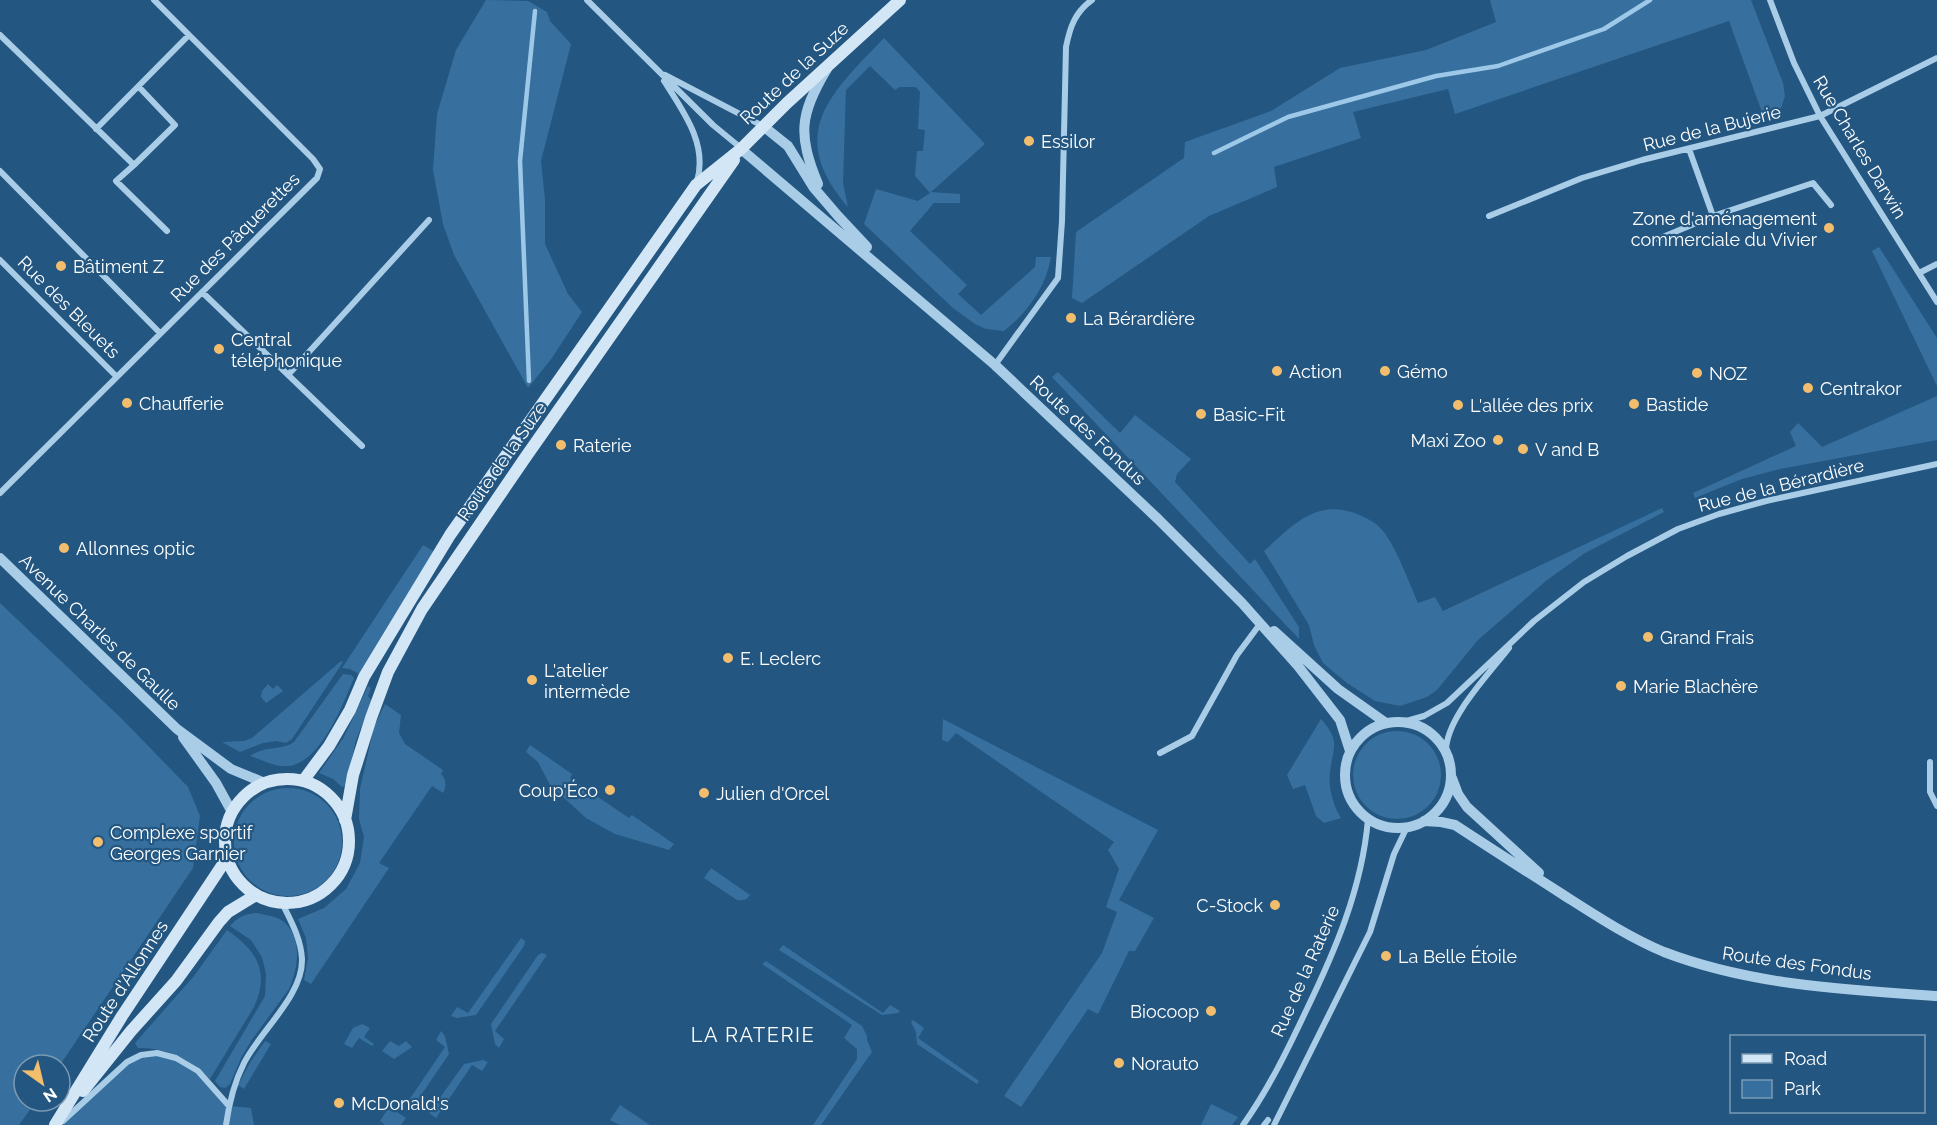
<svg xmlns="http://www.w3.org/2000/svg" width="1937" height="1125" font-family="Raleway,sans-serif">
<style>
.green{fill:#37709e}
.lines{fill:none;stroke-linecap:round;stroke-linejoin:round}
.stream{stroke:#9dc8e8;stroke-width:4.5}
.minor{stroke:#a9cce7;stroke-width:6}
.tertiary{stroke:#a9cce7;stroke-width:10}
.secondary{stroke:#d3e6f6;stroke-width:12}
.poi-dot{fill:#f2bd6c;stroke:#235680;stroke-width:2}
.labels{text-anchor:middle;dominant-baseline:central;stroke-width:4.5;stroke-linejoin:round;paint-order:stroke}
.street-label{font-size:18px;fill:#fff;stroke:#235680}
.poi-label{font-size:18px;fill:#fff;stroke:#235680;text-anchor:start}
.neighbourhood-label{font-size:20px;letter-spacing:1.5px;fill:#fff;stroke:#235680}
</style>
<rect width="100%" height="100%" fill="#235680"/>
<path class="green" d="M486 0 528 1 547 12 550 21 571 44 541 161 545 200V244L568 294 582 312 552 358 528 388 454 255 443 224 433 170 437 114 456 50Z
M1490 0H1751L1783 83 1785 96 1781 108 1764 118 1729 21 1455 114 1448 89 1353 112 1361 138 1274 167 1277 187 1209 216 1082 303 1072 298 1076 232 1184 158 1185 142 1271 111 1340 68 1426 50 1496 22Z
M884 38 985 144 931 192 960 194V203H934L910 231 967 285 958 294 981 315 1035 267 1036 257H1051C1046 287 1028 312 1004 331L986 329 975 324 953 308 864 224 876 189 918 201 930 193 915 176 917 151H923L925 130 918 129 920 92 916 87H900L895 90 870 66 846 90 843 183 848 207C785 134 830 94 884 38Z
M1879 247 1937 338V386L1872 251Z
M1058 372 1120 433 1135 415 1191 459 1177 474 1175 482 1250 564 1255 559 1299 627V639L1052 377Z
M1937 396V440L1780 469 1742 479 1695 498 1693 493 1796 446 1790 432 1798 423 1822 447Z
M1662 508 1664 512 1585 553 1547 580 1478 640 1437 690 1427 697 1400 706 1375 701 1347 683 1323 663 1314 645 1309 625 1264 551C1292 526 1316 498 1357 514 1369 519 1379 524 1386 535 1400 556 1408 581 1418 603L1435 597 1443 611Z
M423 545 438 554 364 677 350 669 342 668Z
M0 603 123 720 188 787 200 816 193 868 60 1065H24V1101H36L19 1125H0Z
M341 661 343 662 292 739 286 743 276 741 263 743 240 752 222 742 244 741 252 738Z
M343 674 351 675 354 678C342 706 318 771 281 766 271 765 260 759 250 756 265 745 282 751 294 742Z
M268 684 273 689 277 685 283 691 266 703 261 697 262 691Z
M368 686 371 688 368 696 372 701 356 740 346 786 342 787 333 779 319 773 344 737Z
M385 704 401 715 399 733 405 744 443 770 441 774C446 779 447 786 443 793L432 786 379 863 389 868 311 984 304 980 308 958 306 938 298 919 324 908 346 889 360 863 364 837 359 819 360 789 374 727Z
M943 719 1158 830 1119 900 1154 918 1135 951H1129L1098 1014 1088 1009 1021 1107 1004 1096 1102 953 1117 912 1106 907 1119 869 1108 850 1114 842 956 733 948 742 942 740Z
M1321 719C1341 741 1333 747 1330 772 1328 787 1333 805 1341 818L1324 823 1316 816 1305 785 1293 789 1287 775Z
M1353 775a44 44 0 1 1 88 0a44 44 0 1 1-88 0Z
M530 745 572 774 570 778 629 818 632 815 674 844 669 850 615 834 586 818 550 785 538 762 526 752Z
M234 842a54 54 0 1 1 108 0a54 54 0 1 1-108 0Z
M711 868 750 895C747 900 742 901 737 900L704 878Z
M257 913C265 915 277 916 284 922 303 939 298 969 289 989L251 1041 241 1058 230 1084 225 1088 220 1087 215 1081 265 996 266 974 262 957 251 940 230 926C238 917 245 914 257 913Z
M227 930C257 951 270 971 254 1007L210 1079C189 1058 168 1048 138 1048L135 1043 194 976Z
M521 938 525 941 524 946 476 1015 457 1018 451 1016 457 1007 468 1013Z
M783 945 883 1013 890 1005 900 1011 898 1013 882 1015 779 950Z
M542 953 547 955 495 1031 504 1039 499 1048 495 1044 491 1024 538 955Z
M766 961 862 1026 867 1036V1040L872 1052 821 1125H813L857 1059V1049L844 1038 852 1025 762 964Z
M913 1020 924 1028 918 1038 979 1081 977 1084 917 1044 916 1032 911 1022Z
M362 1024 370 1028 364 1037 374 1044 372 1046 359 1038 352 1048 344 1044 353 1028Z
M441 1031 445 1036 449 1054 415 1104 409 1100 445 1047 436 1040Z
M265 1041 271 1044 244 1089 238 1085 251 1061Z
M390 1041 399 1046 406 1041 412 1047 394 1059 382 1051Z
M157 1053C195 1064 203 1077 229 1106L251 1108 254 1125H58L127 1062Z
M483 1060 488 1062 482 1071 472 1065 436 1118 429 1113 464 1064Z
M1211 1104 1238 1117 1232 1125H1201Z
M620 1105 650 1125H620L610 1120Z
M389 1107 406 1118 401 1125H385L380 1121Z"/>
<g class="lines">
<path class="stream" d="M1214 153 1288 117 1436 76 1498 66 1604 29 1650 0
M529 381 520 161 535 11"/>
<path class="minor" d="M587 0 713 125 741 148
M1770 0 1794 63 1820 116 1937 302
M0 35 134 165 175 125 139 87
M665 75 763 126
M664 81C683 111 708 144 697 181
M96 129 189 35
M1689 149 1713 216 1813 183 1831 205
M134 165 116 181 167 231
M0 171 160 333
M1489 216 1582 178 1642 160 1820 116 1937 58
M1658 239 1713 216
M0 260 116 376
M1919 273 1937 264
M202 292 362 446
M995 365 1058 278 1062 221 1066 47C1070 27 1075 12 1092 0
M288 375 429 220
M0 493 317 178 320 169 313 159 154 0
M1403 722 1424 716 1447 703 1534 621 1584 582 1627 556 1678 529 1719 514 1766 501 1937 464
M1446 752C1445 719 1489 674 1509 648
M1160 753 1192 736 1237 655 1260 624
M1930 762V792L1937 806
M63 1121 127 1062 141 1055 157 1053 176 1058 198 1071 229 1106
M226 1125C229 1103 234 1083 244 1063 260 1031 303 996 302 959 301 939 291 921 282 903
M1243 1125C1268 1090 1287 1051 1305 1013 1335 951 1362 889 1368 819
M1264 1125 1268 1120
M1274 1125 1370 932 1394 854 1407 827"/>
<path class="tertiary" d="M763 126 788 146 814 188 838 216 867 247
M741 149 995 365 1158 519 1242 603 1298 666 1340 720 1350 751
M818 184C798 135 799 115 827 69
M0 558 177 729 231 769 265 783
M1274 631 1338 689 1386 723
M1345 775a53 53 0 1 1 106 0a53 53 0 1 1-106 0Z
M183 737 216 783 232 812
M1452 778 1458 794 1467 807 1539 873
M1424 821 1441 822 1455 825C1490 848 1526 871 1562 894 1595 915 1628 937 1664 952 1750 985 1846 990 1937 996"/>
<path class="secondary" d="M225 841a62 62 0 1 1 124 0a62 62 0 1 1-124 0Z
M303 781 329 746 350 710 364 677 450 535 696 185 741 149 787 103 900 0
M345 820 353 775 371 718 388 672 422 609 525 458 734 160
M83 1091 131 1031 176 981 219 922 228 912 256 895
M55 1125 122 1016 227 858"/>
</g>
<g class="poi-dot">
<circle cx="1029" cy="141" r="6"/>
<circle cx="1829" cy="228" r="6"/>
<circle cx="61" cy="266" r="6"/>
<circle cx="1071" cy="318" r="6"/>
<circle cx="219" cy="349" r="6"/>
<circle cx="1277" cy="371" r="6"/>
<circle cx="1385" cy="371" r="6"/>
<circle cx="1697" cy="373" r="6"/>
<circle cx="1808" cy="388" r="6"/>
<circle cx="127" cy="403" r="6"/>
<circle cx="1634" cy="404" r="6"/>
<circle cx="1458" cy="405" r="6"/>
<circle cx="1201" cy="414" r="6"/>
<circle cx="1498" cy="440" r="6"/>
<circle cx="561" cy="445" r="6"/>
<circle cx="1523" cy="449" r="6"/>
<circle cx="64" cy="548" r="6"/>
<circle cx="1648" cy="637" r="6"/>
<circle cx="728" cy="658" r="6"/>
<circle cx="532" cy="680" r="6"/>
<circle cx="1621" cy="686" r="6"/>
<circle cx="610" cy="790" r="6"/>
<circle cx="704" cy="793" r="6"/>
<circle cx="98" cy="842" r="6"/>
<circle cx="1275" cy="905" r="6"/>
<circle cx="1386" cy="956" r="6"/>
<circle cx="1211" cy="1011" r="6"/>
<circle cx="1119" cy="1063" r="6"/>
<circle cx="339" cy="1103" r="6"/>
</g>
<g class="labels">
<g class="street-label">
<text transform="translate(794 73) rotate(-43)">Route de la Suze</text>
<text transform="translate(1712 128) rotate(-14)">Rue de la Bujerie</text>
<text transform="translate(1860 147) rotate(59)">Rue Charles Darwin</text>
<text transform="translate(235 237) rotate(-45)">Rue des Pâquerettes</text>
<text transform="translate(69 307) rotate(45)">Rue des Bleuets</text>
<text transform="translate(1088 430) rotate(43)">Route des Fondus</text>
<text transform="translate(502 461) rotate(-55)">Route de la Suze</text>
<text transform="translate(1781 485) rotate(-14)">Rue de la Bérardière</text>
<text transform="translate(100 632) rotate(44)">Avenue Charles de Gaulle</text>
<text transform="translate(1797 963) rotate(8)">Route des Fondus</text>
<text transform="translate(1305 971) rotate(-66)">Rue de la Raterie</text>
<text transform="translate(125 981) rotate(-57)">Route d'Allonnes</text>
</g>
<g class="poi-label">
<text x="1041" y="141">Essilor</text>
<text x="1817" y="218" text-anchor="end">Zone d'aménagement<tspan x="1817" dy="21">commerciale du Vivier</tspan></text>
<text x="73" y="266">Bâtiment Z</text>
<text x="1083" y="318">La Bérardière</text>
<text x="231" y="339">Central<tspan x="231" dy="21">téléphonique</tspan></text>
<text x="1289" y="371">Action</text>
<text x="1397" y="371">Gémo</text>
<text x="1709" y="373">NOZ</text>
<text x="1820" y="388">Centrakor</text>
<text x="139" y="403">Chaufferie</text>
<text x="1646" y="404">Bastide</text>
<text x="1470" y="405">L'allée des prix</text>
<text x="1213" y="414">Basic-Fit</text>
<text x="1486" y="440" text-anchor="end">Maxi Zoo</text>
<text x="573" y="445">Raterie</text>
<text x="1535" y="449">V and B</text>
<text x="76" y="548">Allonnes optic</text>
<text x="1660" y="637">Grand Frais</text>
<text x="740" y="658">E. Leclerc</text>
<text x="544" y="670">L'atelier<tspan x="544" dy="21">intermède</tspan></text>
<text x="1633" y="686">Marie Blachère</text>
<text x="598" y="790" text-anchor="end">Coup'Éco</text>
<text x="716" y="793">Julien d'Orcel</text>
<text x="110" y="832">Complexe sportif<tspan x="110" dy="21">Georges Garnier</tspan></text>
<text x="1263" y="905" text-anchor="end">C-Stock</text>
<text x="1398" y="956">La Belle Étoile</text>
<text x="1199" y="1011" text-anchor="end">Biocoop</text>
<text x="1131" y="1063">Norauto</text>
<text x="351" y="1103">McDonald's</text>
</g>
<g class="neighbourhood-label">
<text x="753" y="1035">LA RATERIE</text>
</g>
</g>
<rect x="1730" y="1035" width="195" height="78" fill="#235680" stroke="#7b9ab3" stroke-width="1.5"/>
<rect x="1742" y="1054" width="30" height="9" fill="#d3e6f6" stroke="#7b9ab3" stroke-width="1.5"/>
<text x="1784" y="1065" font-size="18" fill="#ffffff">Road</text>
<rect x="1742" y="1080" width="30" height="18" fill="#37709e" stroke="#7b9ab3" stroke-width="1.5"/>
<text x="1784" y="1095" font-size="18" fill="#ffffff">Park</text>
<g transform="translate(42 1083) rotate(146)"><circle r="28" fill="#235680" stroke="#7b9ab3" stroke-width="1.5"/>
<path d="M0-4.5L10 22L0 15L-10 22Z" fill="#f2bd6c"/>
<text y="-9" font-size="16" font-weight="bold" text-anchor="middle" fill="#ffffff">N</text>
</g>
</svg>
